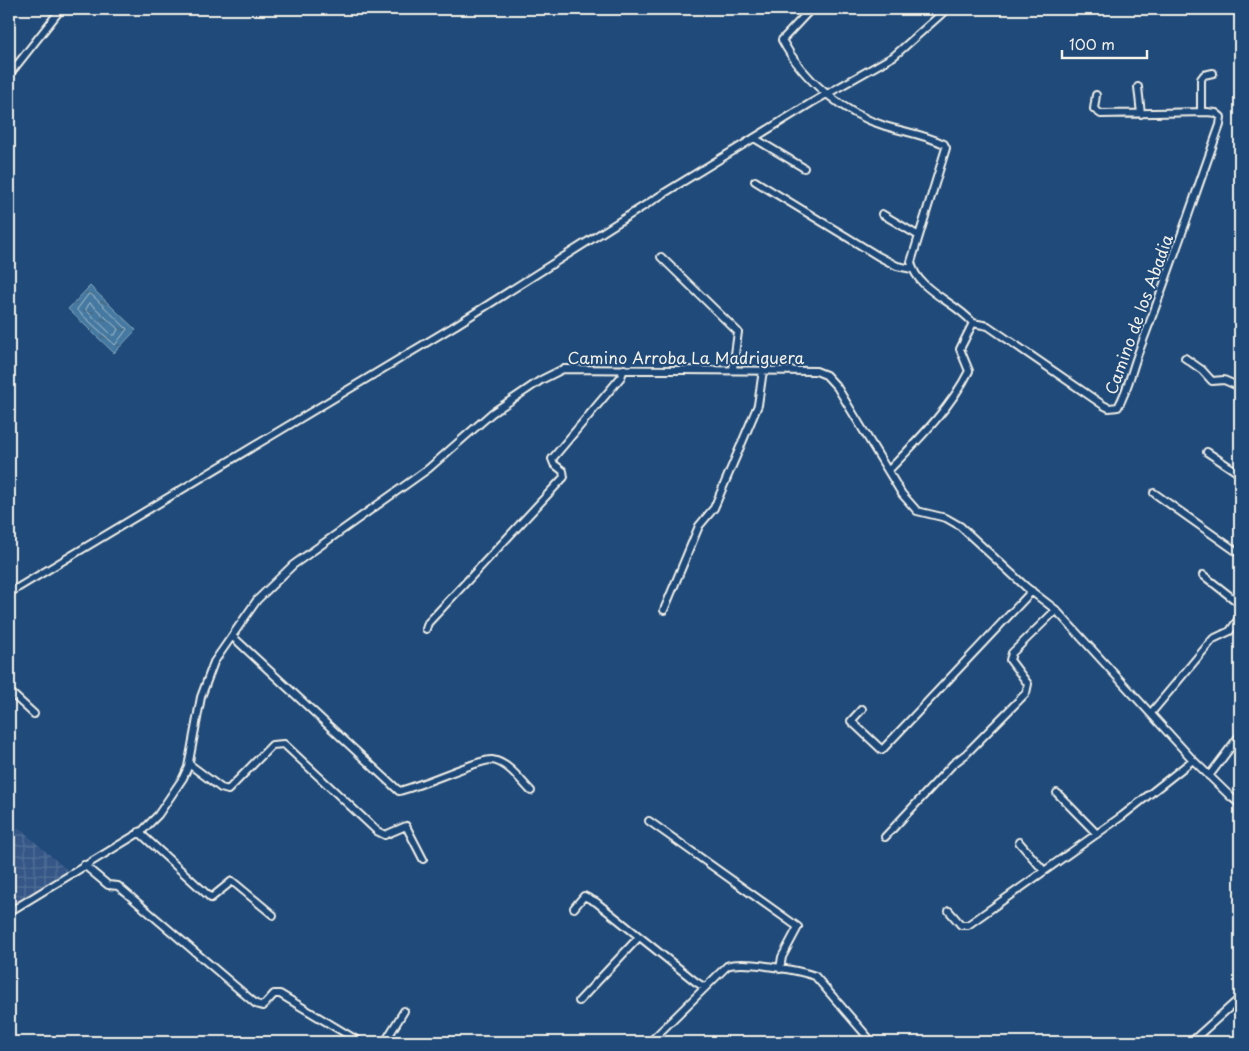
<svg xmlns="http://www.w3.org/2000/svg" width="1249" height="1051" font-family="'Playpen Sans',sans-serif">
<style>
.industrial{fill:url(#industrial-grid)}
.water{fill:url(#water-ripples);stroke:#8aa9bd}
.lines{fill:none;stroke-linecap:round;stroke-linejoin:round}
.shore{stroke:#aec1cc;stroke-width:1}
.minor-casing{stroke:#f4f1e8;stroke-width:10}
.minor{stroke:#1f4a7a;stroke-width:6}
.labels{text-anchor:middle;dominant-baseline:central;stroke-width:4;stroke-linejoin:round;paint-order:stroke}
.street-label{font-size:16px;fill:#f4f1e8;stroke:#1f4a7a}
</style>
<defs>
<pattern id="industrial-grid" width="8" height="8" patternUnits="userSpaceOnUse" patternTransform="scale(1.25)"><rect width="8" height="8" fill="#345786"/><path d="M0 4h8M4 0v8" fill="none" stroke="#527097"/></pattern>
<pattern id="water-ripples" width="26" height="14" patternUnits="userSpaceOnUse" patternTransform="scale(1.25)"><rect width="26" height="14" fill="#4479a1"/><path d="M2 4q2-2 4 0t4 0M15 11q2-2 4 0t4 0" fill="none" stroke="#466378"/></pattern>
</defs>
<rect width="100%" height="100%" fill="#1f4a7a"/>
<filter id="ink" filterUnits="userSpaceOnUse"><feTurbulence type="fractalNoise" baseFrequency=".02" numOctaves="2"/><feDisplacementMap in="SourceGraphic" scale="10" xChannelSelector="R" yChannelSelector="G"/><feConvolveMatrix kernelMatrix="1 2 1 2 8 2 1 2 1" color-interpolation-filters="sRGB"/></filter>
<g filter="url(#ink)">
<path class="industrial" d="M18 827 67 870 9 909V834L11 836Z"/>
<path class="water" d="M90 286 136 330 114 353 68 309Z"/>
<g class="lines">
<path class="shore" d="M89 294 92 295 127 329 115 345 77 310Z
M90 303 118 329 115 335H112L86 310Z"/>
<defs>
<path id="minor" d="M811 9 782 40C803 80 843 113 885 126 905 132 925 135 944 144L946 148 911 262C917 291 955 301 973 323L988 326 1103 405 1109 408 1118 407C1128 390 1132 369 1139 351 1168 276 1193 200 1220 125L1221 117 1216 113 1207 112 1101 114 1094 109 1096 95
M9 75 61 9
M1138 87 1141 114
M1201 112V79L1204 75 1213 73
M754 138 804 168
M755 181 878 256 897 266 912 269
M882 214 919 236
M661 257 738 332 733 369
M1185 358 1202 370 1212 381 1224 380 1240 387
M1207 452 1240 474
M888 471C917 441 950 409 969 371L960 349 973 323
M1154 493 1240 554
M1203 575 1240 604
M9 593 456 325 666 192 811 103 894 56 947 9
M664 610 699 526 714 508 738 452 758 405 763 370
M426 629 428 623 564 477 563 471 554 464 552 459 621 377 624 369
M232 636 399 791C419 787 479 759 492 760 508 762 521 781 531 791
M9 691 34 714
M862 709 851 721 882 750 1032 591
M1151 713 1213 639 1230 631 1240 617
M189 764 221 788 228 790 272 745 284 744 377 831 385 835 406 826 423 859
M1209 776 1240 735
M1057 793 1097 834
M649 821 798 927 782 957 780 969
M139 832 211 898 232 881 273 915
M885 837 953 764 966 754 1026 693 1028 684 1010 660 1012 653 1056 610
M1019 842 1044 871
M84 865 108 885 118 886 256 1004 263 1006 274 994H280L360 1042
M574 908 584 896 596 902 696 982 704 987 708 985
M949 911 961 925H968L1122 816 1193 760
M9 912 142 831 158 815 183 778 188 767 201 697 214 662 257 600 293 565 428 469 492 413 541 380 563 369 816 371 826 375 837 387 902 494 917 511 946 518 960 526 1026 587 1056 610 1193 760 1231 797 1240 804
M579 1001 639 937
M385 1042 404 1011
M650 1042 727 966C742 960 798 970 815 976L872 1042
M1191 1042 1240 998"/>
</defs>
<use href="#minor" class="minor-casing"/>
<use href="#minor" class="minor"/>
</g>
</g>
<g class="labels">
<g class="street-label">
<text transform="translate(1138 314) rotate(-70)">Camino de los Abadia</text>
<text x="686" y="357">Camino Arroba La Madriguera</text>
</g>
</g>
<rect width="1249" height="1051" fill="none" stroke="#1f4a7a" stroke-width="30"/>
<rect x="15" y="15" width="1219" height="1021" fill="none" stroke="#f4f1e8" stroke-width="2" filter="url(#ink)"/>
<path d="M1062 50v8h85v-8" fill="none" stroke="#f4f1e8" stroke-width="2.5"/>
<text x="1069" y="50" font-size="15" fill="#f4f1e8" stroke="#1f4a7a" stroke-width="4" paint-order="stroke">100 m</text>
</svg>
